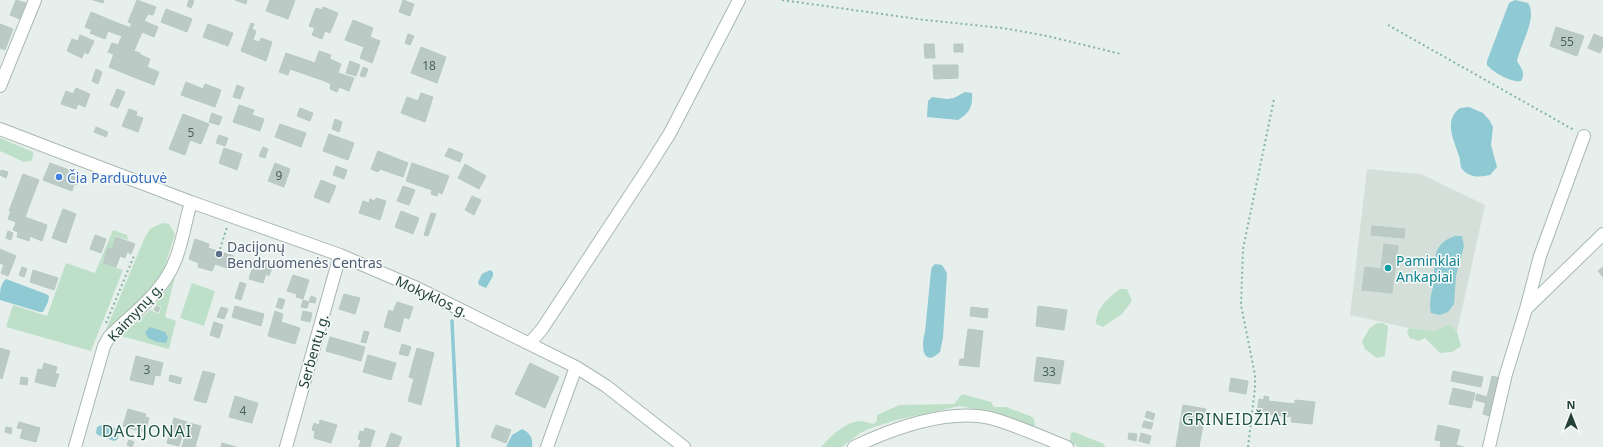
<svg xmlns="http://www.w3.org/2000/svg" width="1603" height="447" font-family="'Noto Sans',sans-serif">
<style>
.built{fill:#d4dfda}
.green{fill:#bfe0c8}
.water{fill:#8ec9d4}
.lines{fill:none;stroke-linecap:round;stroke-linejoin:round}
.stream{stroke:#8ec9d4;stroke-width:3.5}
.building{fill:#bbcac4;stroke:#b8c9c2}
.minor-casing{stroke:#a8b8b2;stroke-width:14}
.path{stroke:#86b3a5;stroke-width:2;stroke-dasharray:2 3;stroke-linecap:butt}
.minor{stroke:#fff;stroke-width:12}
.shop-dot{fill:#3f7fe0;stroke:#f7fbf9;stroke-width:1.5}
.service-dot{fill:#5c6f8a;stroke:#f7fbf9;stroke-width:1.5}
.culture-dot{fill:#0f9aa8;stroke:#f7fbf9;stroke-width:1.5}
.labels{text-anchor:middle;dominant-baseline:central;stroke-width:3;stroke-linejoin:round;paint-order:stroke}
.number-label{font-size:12px;fill:#4a645c}
.shop-label{font-size:14px;fill:#366cbe;stroke:#f7fbf9;text-anchor:start}
.service-label{font-size:14px;fill:#4e5e75;stroke:#f7fbf9;text-anchor:start}
.culture-label{font-size:14px;fill:#0d838f;stroke:#f7fbf9;text-anchor:start}
.street-label{font-size:14px;fill:#24423a;stroke:#f7fbf9}
.quarter-label{font-size:16px;letter-spacing:1px;fill:#1f5548;stroke:#f7fbf9}
</style>
<rect width="100%" height="100%" fill="#e6efeb"/>
<path class="built" d="M1367 169 1421 174 1485 205 1457 332 1450 324 1434 331 1409 328 1350 315Z"/>
<path class="green" d="M0 138 33 152V156L31 161 24 162 0 151Z
M162 223 169 224 175 234 163 272 149 293 105 332 145 237 150 229Z
M113 230 127 235 128 240 116 236 112 249 108 248 102 263 123 270 91 351 6 327 13 305 47 316 66 263 95 273Z
M175 277 165 317 176 321 169 349 121 336 150 310 159 314 161 307 155 305 166 291Z
M192 283 215 291 204 326 180 318Z
M1120 289H1127L1132 301 1122 314 1103 327 1096 324C1096 308 1108 298 1120 289Z
M1377 323H1383L1388 326 1385 356 1377 358 1365 349 1362 341 1369 329Z
M1450 324 1457 332 1461 346 1452 352 1440 353 1425 338 1419 341 1410 338 1407 333 1409 328 1434 331Z
M962 394 991 402 994 407H1006L1033 417 1035 425 1031 427 998 414 960 406 896 420 871 428 860 433 842 447H821C830 437 845 422 860 421 864 421 869 423 873 424L877 421V415L899 405 954 404Z
M1074 432 1104 444 1105 447H1078L1070 441 1071 433Z"/>
<path class="water" d="M1515 0 1528 3C1538 17 1520 45 1517 61 1521 68 1526 73 1521 81 1511 83 1493 72 1487 65V61L1509 3Z
M965 92 972 93C973 107 969 113 958 120L927 117 928 101 932 97 947 99 954 98Z
M1469 107 1483 113 1490 121 1493 127 1491 145 1497 167 1490 175C1481 177 1471 178 1464 171 1459 167 1461 161 1459 156 1454 140 1443 121 1460 108Z
M1455 236H1462L1464 246 1456 276 1454 304 1448 312 1440 315 1431 313C1428 298 1433 293 1434 279 1435 259 1432 244 1455 236Z
M935 264 942 265 947 273 943 338 940 352C922 369 921 344 925 332L931 271 932 267Z
M490 270 493 272V276L486 288 479 285 478 282 482 274Z
M6 279 46 294 49 296 48 302 43 312H40L0 300C0 292 0 284 6 279Z
M150 327 165 332 168 337 166 343 157 342 148 338 145 332Z
M104 424 111 426 119 431 118 439 114 441 98 435 96 433 97 427Z
M522 429C530 433 533 437 532 447H506L512 435Z"/>
<g class="lines">
<path class="stream" d="M452 321 458 447"/>
</g>
<path class="building" d="M16 0 26 3 20 19 10 15Z
M93 0H104L103 3Z
M137 0 156 7 153 15 148 14 144 21 158 27 154 37 130 27 132 24 128 22Z
M189 0 194 1 191 8 187 6Z
M235 0H247L246 4Z
M270 0H295L288 19 266 11Z
M403 0 414 4 410 16 399 12Z
M323 7 338 13 330 33 325 31 322 39 312 35 315 28 309 26 316 8 322 10Z
M166 9 192 19 187 32 161 22Z
M91 12 120 24 116 34 108 31 105 39 90 33 92 30 85 27Z
M353 20 373 28 370 37 380 41 372 63 360 58 364 47 345 40Z
M251 23 254 24 252 29 256 31 253 40 259 42 261 38 272 42 266 61 241 51Z
M0 24 13 29 5 50 0 48Z
M120 24 142 32 134 51 140 53 136 63 108 52 112 43 118 45 122 36 116 34Z
M208 24 233 33 228 46 203 37Z
M1556 27 1584 36 1577 56 1550 46Z
M408 34 414 36 410 45 405 43Z
M1594 34 1603 38V46L1600 53 1588 48Z
M80 35 94 41 88 54 84 52 82 58 67 51 72 39 78 41Z
M924 44H934L935 58H925Z
M954 44H963V52H954Z
M421 47 446 57 437 83 411 73Z
M319 51 331 55 322 80 290 69 288 75 279 72 286 53 315 63Z
M114 54 136 63 131 76 109 67Z
M139 54 150 59 147 67 159 72 154 85 131 76Z
M330 59 341 64 338 73 354 78 349 91 339 87 337 92 330 89 331 84 322 80Z
M350 61 360 65 356 76 346 73Z
M933 65H958V78L934 79Z
M363 67 368 69 365 77 360 76Z
M96 69 102 72 98 84 92 81Z
M186 82 203 89 205 84 221 90 215 107 181 95Z
M237 85 244 88 240 99 233 97Z
M76 88 90 94 85 107 78 104 76 109 61 104 66 91 73 94Z
M117 89 125 92 118 108 110 105Z
M421 93 433 97 425 122 401 113 407 97 418 101Z
M239 105 254 110 252 115 264 119 260 131 233 122Z
M300 108 313 113 310 121 297 116Z
M129 109 137 112 136 116 143 118 138 132 122 126Z
M212 113 222 117 219 125 209 122Z
M183 114 209 124 201 144 190 140 185 155 169 149Z
M335 119 342 122 339 132 332 129Z
M280 124 306 133 301 147 275 137Z
M96 127 108 132 106 137 94 132Z
M329 134 354 143 348 160 323 151Z
M219 135 228 138 225 146 216 143Z
M263 147 268 149 265 158 259 156Z
M224 148 242 154 237 170 219 163Z
M449 148 463 154 460 162 445 156Z
M378 151 408 163 403 177 380 169 378 172 371 169Z
M50 163 80 174 77 185 74 184 72 191 43 180Z
M275 163 290 169 284 187 268 181Z
M412 163 449 176 442 194 438 192 437 196 431 194 432 190 406 181Z
M465 164 486 176 479 189 458 178Z
M336 166 347 170 344 179 333 175Z
M1 170 8 172 6 178 0 175Z
M23 174 39 180 25 217 19 215 16 222 8 219 11 211H9Z
M321 180 336 186 329 203 314 197Z
M403 186 415 190 409 205 397 201Z
M472 196 481 200 474 215 465 210Z
M376 198 386 201 380 220 359 213 363 201 369 203 370 199 375 201Z
M63 209 76 214 66 243 52 238Z
M401 211 419 218 413 234 395 227Z
M431 213 436 214 428 236 424 235Z
M19 215 47 225 42 241 30 236 29 241 17 237 18 232 13 230Z
M1372 226 1405 229 1404 238 1371 235Z
M8 231 13 233 11 240 6 238Z
M95 235 106 239 101 253 90 249Z
M116 237 135 244 131 254 127 252 125 258 120 256 116 267 103 263 108 248 112 249Z
M195 239 209 244 208 248 234 256 230 269 215 264 212 271 198 267 199 263 189 259Z
M1384 244 1398 246 1392 293 1362 290 1365 267 1381 269Z
M0 249 16 256 8 276 1 273 4 265 0 263Z
M255 260 273 265 269 276 266 274 263 283 249 279Z
M22 267 27 269 24 277 19 275Z
M1603 267V277L1598 271Z
M33 270 58 278 54 290 30 282Z
M293 275 309 280 303 299 296 297 297 294 287 291Z
M240 282 246 284 241 300 235 298Z
M344 294 360 298 355 314 339 309Z
M311 296 316 298 315 303 309 302Z
M279 298 285 300 282 309 276 307Z
M303 300 309 302 307 308 301 307Z
M397 302 413 307 409 319 404 317 400 332 384 327 389 310 393 312Z
M156 306 160 308 158 312 154 310Z
M235 306 264 314 261 326 232 317Z
M1038 306 1067 310 1064 330 1036 326Z
M221 307 228 309 224 319 217 317Z
M971 307 988 309 987 318 970 316Z
M275 311 283 314 281 322 300 328 295 344 268 336Z
M303 311 312 313 310 322 301 320Z
M214 322 223 325 219 338 210 335Z
M968 329 983 331 979 367 959 365 960 359H964Z
M364 331 369 332 366 343 361 342Z
M330 337 365 347 361 361 326 351Z
M402 344 411 347 408 356 399 354Z
M0 348 10 351 2 379 0 378Z
M417 348 434 353 421 405 408 401 414 379 409 377Z
M368 355 396 363 391 380 363 372Z
M136 356 163 363 160 376 155 375 153 385 130 380Z
M1037 357 1064 361 1060 384 1034 381Z
M44 363 57 367 55 374H59L55 387 35 382 38 369 42 370Z
M530 363 559 377 545 408 515 394Z
M203 371 215 374 206 403 194 400Z
M1453 371 1483 377 1481 387 1451 381Z
M170 375 182 378 180 384 169 381Z
M1492 376 1500 378 1490 416 1483 414Z
M21 377 28 378 27 385 20 384Z
M1231 378 1248 381 1246 394 1229 391Z
M1453 388 1475 393 1471 408 1449 404Z
M1477 394 1487 397 1486 403 1475 400Z
M235 396 258 403 252 423 229 417Z
M1264 396 1269 397 1268 401 1295 404V400L1315 402 1312 424 1291 422 1292 417 1257 413 1259 399 1264 400Z
M1183 405 1206 409 1199 447H1176Z
M128 409 146 414 145 417 149 418 145 433 123 426Z
M1147 411 1155 414 1153 420 1145 417Z
M174 418 187 422 179 446 167 443Z
M320 420 337 425 331 443 314 438 315 431 312 430 314 423 319 425Z
M1144 421 1153 423 1151 429 1142 427Z
M19 422 40 428 36 442 20 438 23 429 17 428Z
M189 423 201 426 195 447H182Z
M496 425 511 430 506 443 491 437Z
M1438 425 1460 430 1456 445 1464 447H1440L1441 441 1435 440Z
M6 427 12 428 11 434 5 432Z
M365 428 375 431 370 447H359L361 440 358 439 360 431 364 432Z
M391 433 402 437 398 447H386Z
M1129 433 1137 434 1136 441 1128 439Z
M1141 433 1151 436 1149 444 1139 441Z
M129 440 134 442 132 447 127 445Z
M222 443 236 447H221Z"/>
<g class="lines">
<defs>
<path id="minor" d="M0 86 35 0
M0 129 191 202 340 255 417 288 576 367 606 386 684 447
M1526 309 1540 256 1584 136
M530 343 542 329 648 168 670 133 739 0
M75 447 104 346 109 337C129 317 153 300 168 275 181 254 184 226 191 202
M286 447 340 255
M547 447 576 367
M854 447C891 429 948 408 990 418 1016 425 1042 437 1067 447
M1489 447 1506 374 1526 309 1603 234"/>
</defs>
<use href="#minor" class="minor-casing"/>
<path class="path" d="M782 0 925 20 1003 28 1047 36 1121 54
M1388 25 1574 130
M220 249 227 227
M106 323 134 256
M1248 447 1255 388V375L1241 305 1243 249 1274 99"/>
<use href="#minor" class="minor"/>
</g>
<circle class="shop-dot" cx="59" cy="177" r="4"/>
<circle class="service-dot" cx="219" cy="254" r="4"/>
<circle class="culture-dot" cx="1388" cy="268" r="4"/>
<g class="labels">
<g class="number-label">
<text x="1567" y="41">55</text>
<text x="429" y="65">18</text>
<text x="191" y="132">5</text>
<text x="279" y="175">9</text>
<text x="147" y="369">3</text>
<text x="1049" y="371">33</text>
<text x="243" y="410">4</text>
</g>
<g class="shop-label">
<text x="67" y="177">Čia Parduotuvė</text>
</g>
<g class="service-label">
<text x="227" y="246">Dacijonų<tspan x="227" dy="16">Bendruomenės Centras</tspan></text>
</g>
<g class="culture-label">
<text x="1396" y="260">Paminklai<tspan x="1396" dy="16">Ankapiai</tspan></text>
</g>
<g class="street-label">
<text transform="translate(432 296) rotate(25)">Mokyklos g.</text>
<text transform="translate(135 312) rotate(-47)">Kaimynų g.</text>
<text transform="translate(313 351) rotate(-74)">Serbentų g.</text>
</g>
<g class="quarter-label">
<text x="1235" y="419">GRINEIDŽIAI</text>
<text x="147" y="431">DACIJONAI</text>
</g>
</g>
<g transform="translate(1571 415)" stroke="#f7fbf9" stroke-width="3" paint-order="stroke">
<path d="M0-3L7 15L0 10L-7 15Z" fill="#24423a"/>
<text y="-6" font-size="11" font-weight="bold" text-anchor="middle" fill="#24423a">N</text>
</g>
</svg>
